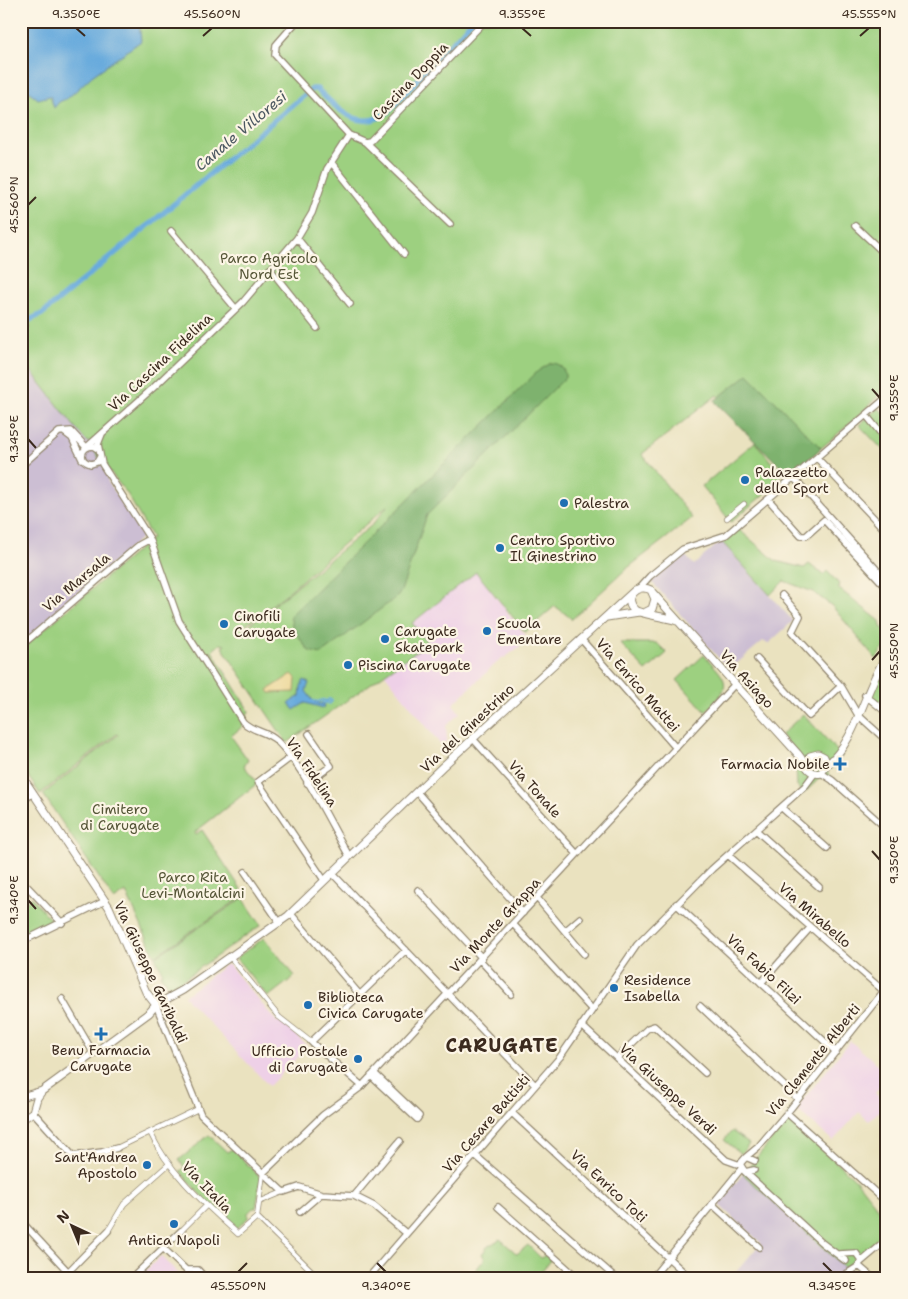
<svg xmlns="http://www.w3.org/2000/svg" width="908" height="1299" font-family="'Shantell Sans',sans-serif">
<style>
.built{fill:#eed0e7}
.industrial{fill:#ccbed3}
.green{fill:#9dd080;stroke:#6c7d4f;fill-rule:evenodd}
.forest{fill:#7eb26e;stroke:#5c6e46}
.sand{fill:#eeda9e;stroke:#94825e}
.water{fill:#69abdd;stroke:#526a7e}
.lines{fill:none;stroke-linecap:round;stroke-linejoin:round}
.stream{stroke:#69abdd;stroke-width:2}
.canal{stroke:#69abdd;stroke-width:5.5}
.pedestrian-casing{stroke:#92866e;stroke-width:6}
.minor-casing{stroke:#92866e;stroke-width:8}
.tertiary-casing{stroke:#92866e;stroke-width:9}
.pedestrian{stroke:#fff;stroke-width:4.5}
.minor{stroke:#fff;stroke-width:5.5}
.tertiary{stroke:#fff;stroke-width:7}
.ticks{fill:none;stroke:#3b2a1e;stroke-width:2}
.poi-dot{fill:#1f6fb2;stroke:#fcf5e5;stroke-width:2}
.labels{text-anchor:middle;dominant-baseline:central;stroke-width:4.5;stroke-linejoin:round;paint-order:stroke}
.street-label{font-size:14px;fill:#3b2a1e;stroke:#fcf5e5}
.park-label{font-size:14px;fill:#545436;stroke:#fcf5e5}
.poi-label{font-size:14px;fill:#3b2a1e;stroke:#fcf5e5;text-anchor:start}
.water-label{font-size:15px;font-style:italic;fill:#4b5761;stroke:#fcf5e5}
.district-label{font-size:19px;font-weight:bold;letter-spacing:1px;fill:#3b2a1e;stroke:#fcf5e5}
.neatline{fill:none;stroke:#3b2a1e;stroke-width:2}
.ticks-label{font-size:12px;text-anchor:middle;fill:#3b2a1e}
</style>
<rect width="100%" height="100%" fill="#fcf5e5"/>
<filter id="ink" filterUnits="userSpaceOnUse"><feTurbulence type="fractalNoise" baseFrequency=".02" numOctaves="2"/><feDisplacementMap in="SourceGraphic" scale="10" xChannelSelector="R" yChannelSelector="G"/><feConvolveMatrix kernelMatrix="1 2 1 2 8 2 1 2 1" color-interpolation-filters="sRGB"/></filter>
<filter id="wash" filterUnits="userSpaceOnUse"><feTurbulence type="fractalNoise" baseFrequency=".0096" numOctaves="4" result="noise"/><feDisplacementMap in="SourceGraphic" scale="20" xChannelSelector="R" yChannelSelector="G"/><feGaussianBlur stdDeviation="1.12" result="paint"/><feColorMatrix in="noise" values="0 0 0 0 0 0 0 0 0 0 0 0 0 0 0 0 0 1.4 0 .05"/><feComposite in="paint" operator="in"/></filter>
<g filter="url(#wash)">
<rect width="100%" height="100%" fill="#eae2bf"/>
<path class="built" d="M476 572 526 636 519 641 521 646 504 658 503 657 453 704 460 713 446 726 447 741 441 745 385 674 428 643 412 623Z
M225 965H229L277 1022 281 1021 308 1047 269 1086 184 996Z
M850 1041 887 1072V1079L875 1093 886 1104 869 1121 859 1112 833 1141 796 1109Z
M161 1256 178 1273 187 1278H138Z"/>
<path class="industrial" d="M21 357 103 428 108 482 143 536 21 644Z
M721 541 793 621 768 644 763 641 729 670 652 582 656 576 684 554 694 565Z
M743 1174 845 1268 866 1274 870 1278H742L736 1272 761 1243 718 1204Z"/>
<path class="green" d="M21 21H887V387L856 418 789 476 717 395 642 454 692 518 625 570 572 619 555 606 525 632 476 572 412 623 428 643 287 743 222 647 225 645 220 644 212 651 249 711 242 727 231 736 248 760 244 766 258 783 195 832 196 834 202 830 245 895 155 956 126 892 114 900 43 794 118 735 117 734 40 794 21 766V649L152 538 128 495 96 454 92 444 85 440 21 358V335L30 327 21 328ZM388 505 372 525 243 630 242 628 286 594Z
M878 408 887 416V454L859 425Z
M755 442 782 475 773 483 774 486 731 522 702 486Z
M737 528 776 561 804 568 809 564 823 575 827 571 840 585 838 588 880 621 881 627 887 631V644L876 659 832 606 813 592 784 581 770 595 721 541Z
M620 643H657L667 653 646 671Z
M704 655C729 682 733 684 706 712L677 680Z
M887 662V711L868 695Z
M803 714 842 756 827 771 832 780 823 775 803 794 797 786 795 751 781 735Z
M31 897 51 920 23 936 21 906Z
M243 898 261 925 171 988 160 975 163 973 155 957Z
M264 938 295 976 268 997 236 958Z
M789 1119 856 1180 882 1213 883 1228 879 1237 845 1268 743 1174Z
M732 1131 749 1144 741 1154 724 1140Z
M209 1135 227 1152 232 1149 261 1178 256 1208H253L248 1213V1218L237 1228 208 1204 180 1171 185 1168 179 1160Z
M500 1239 517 1254 528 1245 541 1258 545 1255 551 1260 536 1278H468L485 1259 482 1254 487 1247Z"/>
<path class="forest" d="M551 363C559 363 566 369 565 378L427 515 401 591 398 596 321 654 309 651 293 629 290 616 538 371Z
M748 374 821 448 790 476 714 401Z"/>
<path class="sand" d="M292 674 296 678 295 692 270 693 268 690Z"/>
<path class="water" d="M21 21H139L141 41 92 76 68 98 59 102 54 108 50 96 38 99 21 85Z
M304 680 309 683 306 691 314 702 324 705 323 708 305 703 294 710 289 703 300 696 301 686Z"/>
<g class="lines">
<path class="stream" d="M313 701 318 702 323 700H324L329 704 332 701 329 699 325 703H322"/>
<path class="canal" d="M21 324 42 314 312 89H317C338 109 362 136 391 109L472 21"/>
</g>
</g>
<g filter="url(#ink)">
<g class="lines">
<defs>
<path id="pedestrian" d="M727 518 744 504
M231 958 279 1017 311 1042
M150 1132C168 1172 205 1204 238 1234L257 1217
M117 1148 198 1109
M259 1202 283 1192
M257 1217 319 1278
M257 1217 263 1173
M108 1231 124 1204 169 1164
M181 1231 206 1206"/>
<path id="minor" d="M297 21 276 45 275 55 349 135
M349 135 365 142 370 141 483 23
M365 142 450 224
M331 162 404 254
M855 226 887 256
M171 231 236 309
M297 238 350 304
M270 269 317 328
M866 415 887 441
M64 432 72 438 82 459
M102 434 98 444 102 464 150 539 179 621 243 722C253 732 267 731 277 741 305 769 329 821 349 856
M88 446 153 388 243 302 297 238 312 213 327 169 349 135
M99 450 93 446C80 447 78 461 91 464L97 462 100 457
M817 458 887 532
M21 466 59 432 71 431 86 447
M794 478 887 581
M768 499 801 536H806L824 520 887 588
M640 587 650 576 683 549 726 535 887 397
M782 595 800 616 792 632 841 686 858 715 887 741
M581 639 676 748
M21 646 139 545 150 539
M757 659 809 716 841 686
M865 695 887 713
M474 740 577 854
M290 758 258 782 324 880
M821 773 832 780 887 829
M307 783 331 766 309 734
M417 792 523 913
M21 802 33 793
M782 808 827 848
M757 831 819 887
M728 855 887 994
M245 872 280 923
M332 873 535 1085
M21 880 62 923
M418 890 482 958
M537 898 584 954
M676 904 836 1052
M291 914 360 995
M513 924 592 1010
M565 931 580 918
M21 942 105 901
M480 960 511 994
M761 983 810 928
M62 999 94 1054
M156 1005 201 1115 281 1190 284 1192 299 1187 322 1194 354 1196 374 1206 406 1233
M700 1006 798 1099
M581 1025 726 1160 740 1165
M617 1058 648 1028 654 1026 705 1073
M371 1076 417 1119 419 1116 374 1073
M362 1086 311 1042 406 950
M33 1112 73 1156 102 1152 117 1148
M512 1113 690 1278
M787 1113 884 1200
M475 1155 616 1278
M746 1157 758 1147 791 1108 887 987
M754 1170 745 1172 740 1164 746 1157 755 1161
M745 1172 822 1243 846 1261
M263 1173 323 1115 361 1087 735 684
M354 1196 400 1141
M712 1204 759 1247
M498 1207 578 1278
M300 1212 321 1194
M21 1221 74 1278
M163 1248 186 1270H198L205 1278
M839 1254 856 1253 861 1260 859 1266 840 1278
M861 1262 887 1240
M859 1266 873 1278
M68 1272 108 1231
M132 1278 181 1231
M368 1278 560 1057 637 945 712 869 805 786 814 774
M652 1278 741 1169"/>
<path id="tertiary" d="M652 592 798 754C805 762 808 776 821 773L827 765 824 757 818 754 810 756 806 764
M644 613 652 609 655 599 651 590C637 582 621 599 635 610 639 614 668 617 677 621
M607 617 639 612
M826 766C858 739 864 689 887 655
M21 775 109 907 146 992 156 1005
M21 1097 42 1091 149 1013 156 1005 183 990 288 916 442 767 635 590
M21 1120 33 1112 37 1098 42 1091"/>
</defs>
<use href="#pedestrian" class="pedestrian-casing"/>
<use href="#minor" class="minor-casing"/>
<use href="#tertiary" class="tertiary-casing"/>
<use href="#pedestrian" class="pedestrian"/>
<use href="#minor" class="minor"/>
<use href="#tertiary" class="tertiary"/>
</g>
</g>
<path class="ticks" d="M76 28 85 36M522 28 531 36M203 36 212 28M860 36 869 28M28 205 36 197M872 389 880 398M28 439 36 448M872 660 880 651M872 851 880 860M28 900 36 909M377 1263 386 1272M823 1263 832 1272M238 1272 247 1263"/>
<g class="poi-dot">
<circle cx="745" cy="480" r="5"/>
<circle cx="564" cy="503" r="5"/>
<circle cx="500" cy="548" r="5"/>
<circle cx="224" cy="624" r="5"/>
<circle cx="487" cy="631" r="5"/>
<circle cx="385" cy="639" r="5"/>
<circle cx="348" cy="665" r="5"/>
<path d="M837.5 756.5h5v5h5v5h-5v5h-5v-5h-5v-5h5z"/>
<circle cx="614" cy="988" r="5"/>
<circle cx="308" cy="1005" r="5"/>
<path d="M98.5 1026.5h5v5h5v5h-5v5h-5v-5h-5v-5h5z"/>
<circle cx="358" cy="1059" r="5"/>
<circle cx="147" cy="1165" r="5"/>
<circle cx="174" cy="1224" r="5"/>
</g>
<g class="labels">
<g class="street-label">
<text transform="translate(410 81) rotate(-46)">Cascina Doppia</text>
<text transform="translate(160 362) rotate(-43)">Via Cascina Fidelina</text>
<text transform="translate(76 582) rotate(-40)">Via Marsala</text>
<text transform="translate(747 679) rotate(48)">Via Asiago</text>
<text transform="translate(638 685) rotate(49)">Via Enrico Mattei</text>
<text transform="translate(467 728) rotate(-43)">Via del Ginestrino</text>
<text transform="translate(312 772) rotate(56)">Via Fidelina</text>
<text transform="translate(535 789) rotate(48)">Via Tonale</text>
<text transform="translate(815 915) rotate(41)">Via Mirabello</text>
<text transform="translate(495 925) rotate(-47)">Via Monte Grappa</text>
<text transform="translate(764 969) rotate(43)">Via Fabio Filzi</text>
<text transform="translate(151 972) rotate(65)">Via Giuseppe Garibaldi</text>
<text transform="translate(813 1060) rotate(-51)">Via Clemente Alberti</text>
<text transform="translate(668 1089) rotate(43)">Via Giuseppe Verdi</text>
<text transform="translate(486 1123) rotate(-49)">Via Cesare Battisti</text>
<text transform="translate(609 1186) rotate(43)">Via Enrico Toti</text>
<text transform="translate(207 1187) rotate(46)">Via Italia</text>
</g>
<g class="park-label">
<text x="269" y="258">Parco Agricolo<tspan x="269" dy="16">Nord Est</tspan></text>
<text x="120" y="809">Cimitero<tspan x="120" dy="16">di Carugate</tspan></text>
<text x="193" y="877">Parco Rita<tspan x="193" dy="16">Levi-Montalcini</tspan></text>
</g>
<g class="poi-label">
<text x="755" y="472">Palazzetto<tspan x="755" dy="16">dello Sport</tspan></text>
<text x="574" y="503">Palestra</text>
<text x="510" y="540">Centro Sportivo<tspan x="510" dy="16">Il Ginestrino</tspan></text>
<text x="234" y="616">Cinofili<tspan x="234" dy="16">Carugate</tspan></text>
<text x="497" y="623">Scuola<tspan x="497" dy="16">Ementare</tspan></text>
<text x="395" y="631">Carugate<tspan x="395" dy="16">Skatepark</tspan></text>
<text x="358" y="665">Piscina Carugate</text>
<text x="830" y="764" text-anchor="end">Farmacia Nobile</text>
<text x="624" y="980">Residence<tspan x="624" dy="16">Isabella</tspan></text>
<text x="318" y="997">Biblioteca<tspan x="318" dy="16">Civica Carugate</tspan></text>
<text x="101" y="1050" text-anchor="middle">Benu Farmacia<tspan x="101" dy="16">Carugate</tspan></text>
<text x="348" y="1051" text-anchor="end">Ufficio Postale<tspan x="348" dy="16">di Carugate</tspan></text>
<text x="137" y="1157" text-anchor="end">Sant'Andrea<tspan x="137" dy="16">Apostolo</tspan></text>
<text x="174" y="1240" text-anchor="middle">Antica Napoli</text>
</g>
<g class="water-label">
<text transform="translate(241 131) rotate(-40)">Canale Villoresi</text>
</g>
<g class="district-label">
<text x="502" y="1045">CARUGATE</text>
</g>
</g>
<rect width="908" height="1299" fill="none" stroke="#fcf5e5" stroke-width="55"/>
<g transform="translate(72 1226) rotate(316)" stroke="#fcf5e5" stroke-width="4" paint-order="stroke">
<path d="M0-4L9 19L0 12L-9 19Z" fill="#3b2a1e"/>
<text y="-8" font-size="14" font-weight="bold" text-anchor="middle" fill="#3b2a1e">N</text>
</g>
<rect x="28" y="28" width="852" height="1244" class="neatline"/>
<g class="ticks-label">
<text x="76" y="18">9.350°E</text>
<text x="212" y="18">45.560°N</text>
<text x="522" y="18">9.355°E</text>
<text x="869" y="18">45.555°N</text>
<text transform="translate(14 205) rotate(-90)" y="4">45.560°N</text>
<text transform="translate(894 398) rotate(-90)" y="4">9.355°E</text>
<text transform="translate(14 439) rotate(-90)" y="4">9.345°E</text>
<text transform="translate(894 651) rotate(-90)" y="4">45.550°N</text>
<text transform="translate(894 860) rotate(-90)" y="4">9.350°E</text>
<text transform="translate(14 900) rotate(-90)" y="4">9.340°E</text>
<text x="238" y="1290">45.550°N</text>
<text x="386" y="1290">9.340°E</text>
<text x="832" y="1290">9.345°E</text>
</g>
</svg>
